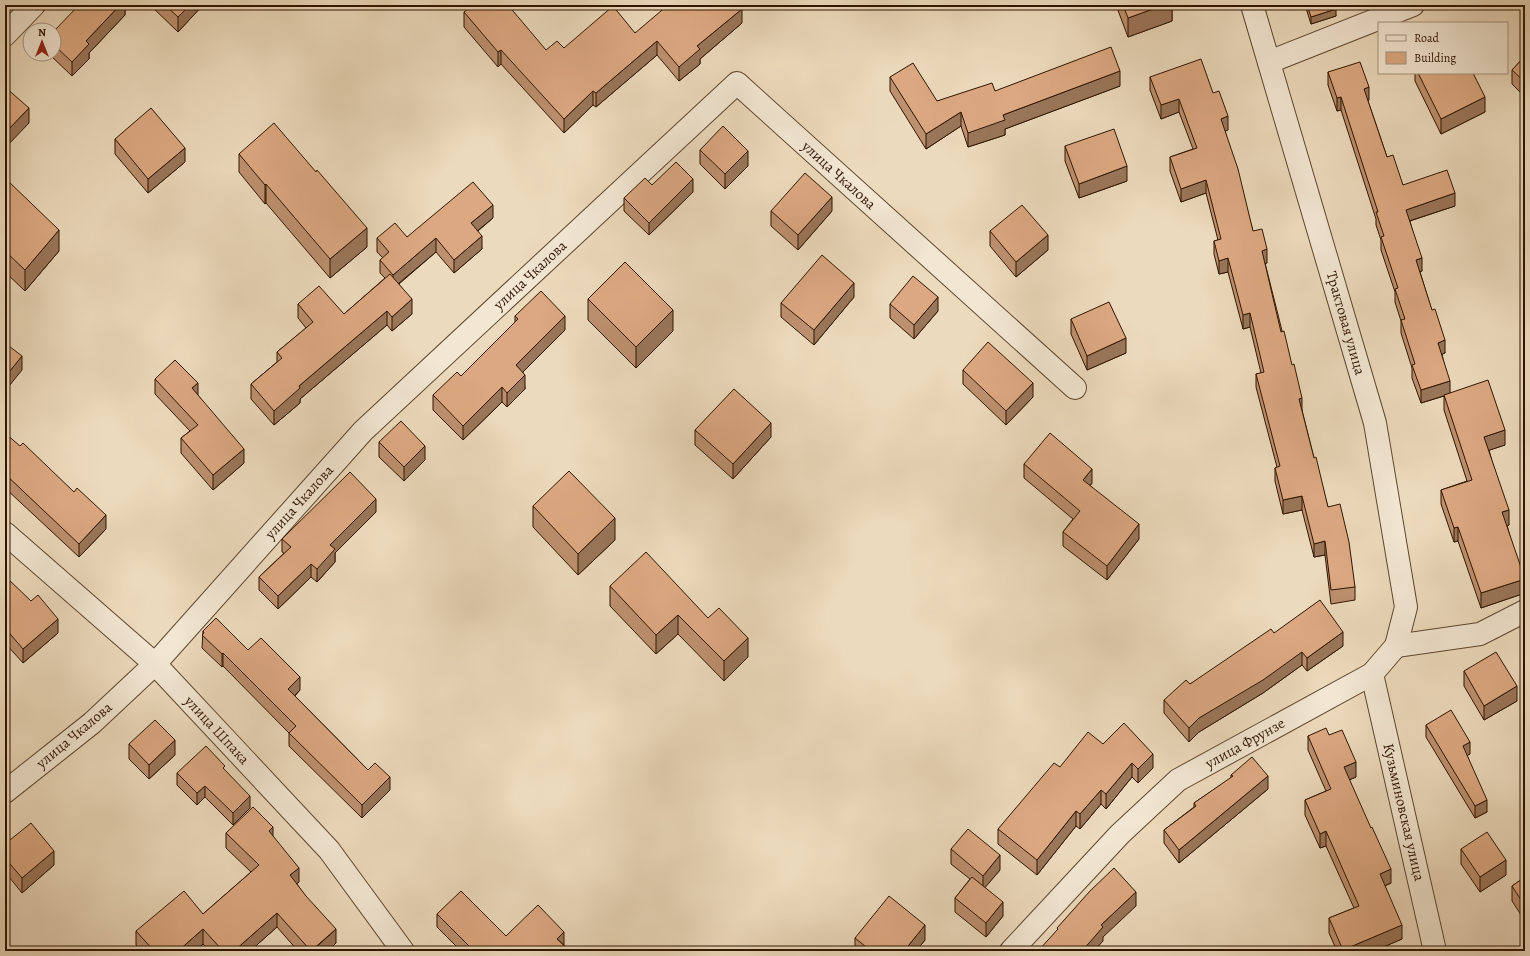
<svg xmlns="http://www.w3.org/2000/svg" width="1530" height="956" font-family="Alegreya,serif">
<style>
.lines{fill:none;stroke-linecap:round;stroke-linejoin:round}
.minor-casing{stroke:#5e462f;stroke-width:24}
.tertiary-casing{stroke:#5e462f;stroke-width:24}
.minor{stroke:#f3e7d3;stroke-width:22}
.tertiary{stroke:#f3e7d3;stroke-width:22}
.wall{fill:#bd906f;stroke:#2f1500}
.shaded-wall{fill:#9a765a;stroke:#2f1500}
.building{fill:#dca881;stroke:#2f1500}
.labels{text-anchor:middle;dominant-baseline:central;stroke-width:3;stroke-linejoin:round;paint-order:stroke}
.street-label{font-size:15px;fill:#2f1500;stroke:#f3e7d3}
</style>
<rect width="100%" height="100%" fill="#ecdabc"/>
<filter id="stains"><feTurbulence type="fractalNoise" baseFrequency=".005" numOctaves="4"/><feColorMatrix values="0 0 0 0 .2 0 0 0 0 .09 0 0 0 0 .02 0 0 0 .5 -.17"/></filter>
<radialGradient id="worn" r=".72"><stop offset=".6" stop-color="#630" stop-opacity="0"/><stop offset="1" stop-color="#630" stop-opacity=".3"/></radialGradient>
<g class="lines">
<defs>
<path id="minor" d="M5 35 34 5
M1269 62 1413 5
M5 533 155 664 329 850 403 951
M1396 646 1480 634 1525 611
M1372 674 1435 951
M5 792 92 723 155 664 363 431 737 83 1075 388"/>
<path id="tertiary" d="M1011 951 1120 834 1178 780 1372 674 1396 646 1406 607 1375 423 1252 5"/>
</defs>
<use href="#minor" class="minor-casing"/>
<use href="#tertiary" class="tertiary-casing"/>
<use href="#minor" class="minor"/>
<use href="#tertiary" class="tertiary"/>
</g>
<path class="wall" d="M125 5V15L89 53V59L72 76 49 54H54V31Z
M150 5H203L178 32Z
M1116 5H1172V21L1128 37Z
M1305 5H1334L1336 16 1311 24Z
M464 12 546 50 564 48 635 33 742 23 700 59V64L679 81 657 55 596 107 593 105 564 133 501 64 498 67 464 27Z
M1525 56V97L1512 84V70Z
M1328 72 1369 100 1368 101 1387 157 1403 185 1455 206 1410 221 1422 271 1420 272 1445 353 1442 354 1450 393 1505 445 1489 450 1509 525H1507L1525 593 1481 608 1458 541 1454 542 1441 504V490L1467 481 1444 410V396L1421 403 1412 378V368L1401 333V321L1395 302V292L1381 250V240L1376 225V219L1341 110 1337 111 1328 85Z
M1415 73H1473L1485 112 1441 134 1415 81Z
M890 77 937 101 995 91 1120 86 1005 129V135L968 147 961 126 926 149 890 91Z
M1150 77 1213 93 1228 130 1225 131 1253 231 1267 263H1265L1314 458 1328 507 1355 587V600L1331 604 1325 555 1314 557 1302 510 1283 514 1275 481V468L1277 467 1256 387V374L1261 373 1250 327 1243 329 1228 272 1219 274 1214 254V241L1218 240 1206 193 1181 202 1170 171V157L1193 149 1179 112 1161 119 1150 90Z
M115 139 185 162 148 193 115 154Z
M1065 146 1127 181 1079 198 1065 161Z
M700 150 748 166 725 189 700 164Z
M239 154 367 247 330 278 266 203 265 204 239 172Z
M5 183 59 251 25 291 5 272Z
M652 185 693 192 649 235 624 211V198Z
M771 211H832L798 250 771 226Z
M493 218 478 231 482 249 454 273 436 252 399 284 412 314 392 331 387 325 300 399V403L274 425 251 399V384L277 362V352L306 328 298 318V304L344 314 385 278 380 273V260L383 258 377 252V238L407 237Z
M990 231 1048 250 1016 277 990 246Z
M854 297 814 345 781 317V303Z
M588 299 673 331 636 368 588 320Z
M890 304 938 311 914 339 890 318Z
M515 316 565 330 523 372 525 389 507 407 502 402 463 440 433 410V395L461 376 515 322Z
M1071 319 1126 353 1087 370 1071 334Z
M963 370 1033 397 1006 425 963 384Z
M155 379 198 395 244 463 213 490 181 453V438L190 431 155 394Z
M695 430 771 437 733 479 695 445Z
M5 433 106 529 79 557 5 488Z
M379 442 425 460 404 481 379 457Z
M1024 464 1092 483 1090 486 1139 539 1107 580 1063 546V532L1073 519 1024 478Z
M533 506 615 540 578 575 533 527Z
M376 512 335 553V562L317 582 311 577 278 609 259 590V577L284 553 282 552V539Z
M5 576 58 633 23 663 5 643Z
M610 586 708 618 748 657 724 681 678 634 656 654 610 606Z
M203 631 248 650 300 690 295 696 368 770 390 790 362 818 289 746V733L223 666 222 667 202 648Z
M1274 633 1343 646 1307 671 1302 665 1263 693 1199 732 1189 742 1164 713V700Z
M1464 671 1517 701 1484 720 1464 686Z
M1426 725 1470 754 1467 755 1487 812 1475 818 1426 737Z
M1329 735 1356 777 1349 780 1391 883 1385 886 1402 939 1374 951H1337L1329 933V918L1354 908 1326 846 1320 848 1305 815V800L1326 791 1308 750V736Z
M129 744 175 755 149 779 129 759Z
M1103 744 1153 768 1138 783 1132 777 1106 809 1101 804 1080 829 1076 826 1037 875 998 844V829L1060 767Z
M225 771 250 808 233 825 205 797 197 805 177 785V773Z
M1231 775 1268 789 1179 863 1164 843V830L1194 807V803L1231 778Z
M226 833 273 837 299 882 297 884 336 943 328 951H298L277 927 250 951H210L203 944 195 951H141L136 945V931L203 914 251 872 226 848Z
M5 844 54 865 22 893 5 872Z
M951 849 1000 870 985 887 1003 916 986 937 955 912V898L970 879 951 864Z
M1461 849 1506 875 1480 892 1461 864Z
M1525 877V921L1512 901V886Z
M437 914 506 936 564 945 570 951H461L437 927Z
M855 938 925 940 916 951H855Z"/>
<path class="shaded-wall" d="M120 5H125V15L89 53V59L72 76V62L86 41Z
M190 5H203L178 32V17Z
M1164 5H1172V21L1128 37V18Z
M742 9V23L700 59V64L679 81V67L697 46Z
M1336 9V16L1311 24V17Z
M657 41V55L596 107V93Z
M501 50V64L498 67V52Z
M1120 71V86L1005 129V135L968 147V133L1003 115Z
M1369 87V100L1364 102V89Z
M593 91V105L564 133V119Z
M1341 97V110L1337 111V98Z
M1485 97V112L1441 134V119Z
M1179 99V112L1161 119V105Z
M29 108V123L5 148V133Z
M961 112V126L926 149V134Z
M1228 116V130L1221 133V119Z
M185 148V162L148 193V179Z
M748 151V166L725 189V174Z
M1127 166V181L1079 198V184Z
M693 179V192L649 235V223Z
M1206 180V193L1181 202V189Z
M266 184V203L265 204V185Z
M1455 193V206L1406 222V210Z
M832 197V211L798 250V235Z
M493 205V218L471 236V223Z
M367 228V247L330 278V259Z
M59 230V251L25 291V270Z
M1048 235V250L1016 277V262Z
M482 236V249L454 273V260Z
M436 238V252L393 288V275Z
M1267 249V263L1262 264V251Z
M1228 258V272L1219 274V261Z
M1422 258V271L1416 273V260Z
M854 283V297L814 345V330Z
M938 297V311L914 339V325Z
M412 299V314L392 331V317Z
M673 310V331L636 368V347Z
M387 311V325L300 399V403L274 425V411L299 386Z
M1250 313V327L1243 329V315Z
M565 316V330L516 379V365Z
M1126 338V353L1087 370V356Z
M1445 340V353L1438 356V343Z
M22 356V370L5 391V377Z
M525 375V389L507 407V393Z
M1450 381V394L1421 403V390Z
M198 383V398L192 388Z
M1033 383V397L1006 425V411Z
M502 387V402L463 440V426Z
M1302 398V412L1299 399Z
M771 423V437L733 479V464Z
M1505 430V445L1484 452V437Z
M425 446V460L404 481V467Z
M244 449V463L213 490V475Z
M1092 469V483L1083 495V480Z
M1302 496V510L1283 514V500Z
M376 499V512L335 553V562L317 582V569L330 545Z
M1509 510V525L1502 527V512Z
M106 515V529L79 557V544Z
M615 518V540L578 575V554Z
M1139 524V539L1107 580V566Z
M1458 527V541L1454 542V528Z
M1325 541V555L1314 557V544Z
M311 564V577L278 609V596Z
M1525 579V593L1481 608V593Z
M678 615V634L656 654V635Z
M58 619V633L23 663V649Z
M1343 632V646L1307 671V658Z
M748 638V657L724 681V661Z
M1302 652V665L1263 693 1199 732 1189 742V728L1199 718Z
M223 653V666L222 667V654Z
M300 677V690L288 702V689Z
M1517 686V701L1484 720V706Z
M175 740V755L149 779V765Z
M1470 742V754L1463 758V746Z
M1153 754V768L1138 783V769Z
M1356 762V777L1344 782V767Z
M1132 763V777L1106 809V794Z
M1268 776V789L1179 863V850Z
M390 777V790L362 818V805Z
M205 786V797L197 805V793Z
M1101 790V804L1080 829V814Z
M250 796V808L233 825V813Z
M1487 800V812L1475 818V806Z
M1076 811V826L1037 875V860Z
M273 827V841L269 831Z
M1326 831V846L1320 848V834Z
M54 851V865L22 893V878Z
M1000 855V870L983 890V876Z
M1506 860V875L1480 892V877Z
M299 868V882L290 889V875Z
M1391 869V883L1380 888V874Z
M1136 892V906L1103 937V941L1094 951H1082L1101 925Z
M1003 902V916L986 937V923Z
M277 913V927L250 951H234Z
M925 925V940L916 951H904Z
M1402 925V939L1374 951H1343V950Z
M203 929V944L195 951H178Z
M336 929V943L328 951H312Z
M564 932V945L557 939Z"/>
<path class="building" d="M79 5H120L86 41 89 44 72 62 54 45V31Z
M165 5H190L178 17Z
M473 5H508L546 50 557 41 564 48 613 6 635 33 668 5H739L742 9 697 46 700 49 679 67 657 41 596 93 593 91 564 119 501 50 498 52 464 12Z
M1123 5H1164L1128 18Z
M1307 5H1334L1336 9 1311 17Z
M1111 47 1120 71 1003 115 1005 120 968 133 961 112 926 134 890 77 913 63 937 101 992 83 995 91Z
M1525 56V82L1512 70Z
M1201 59 1213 93 1219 91 1228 116 1221 119 1238 169 1253 231 1262 229 1267 249 1262 251 1281 332 1284 331 1292 365 1294 364 1302 398 1299 399 1314 458 1316 457 1328 507 1340 504 1349 542 1355 587 1331 590 1325 541 1314 544 1302 496 1283 500 1275 468 1280 466 1256 374 1264 372 1250 313 1243 315 1228 258 1219 261 1214 241 1221 239 1206 180 1181 189 1170 157 1197 148 1179 99 1161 105 1150 77Z
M1360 62 1369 87 1364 89 1387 157 1393 155 1403 185 1447 170 1455 193 1406 210 1422 258 1416 260 1432 310 1435 309 1445 340 1438 343 1450 381 1421 390 1412 365 1415 364 1401 320 1405 319 1395 289 1398 288 1381 237 1384 236 1376 212H1378L1341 97 1337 98 1328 72Z
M1418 73H1473L1485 97 1441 119Z
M5 87 29 108 5 133Z
M151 108 185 148 148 179 115 139Z
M274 123 316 172 317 170 367 228 330 259 266 184 265 185 239 154Z
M723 126 748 151 725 174 700 150Z
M1114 129 1127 166 1079 184 1065 146Z
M676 162 693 179 649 223 624 198 645 178 652 185Z
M805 173 832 197 798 235 771 211Z
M7 180 59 230 25 270 5 251V183Z
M473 182 493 205 471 223 482 236 454 260 436 238 393 275 380 260 389 252 377 238 395 223 407 237Z
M1022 205 1048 235 1016 262 990 231Z
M822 255 854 283 814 330 781 303Z
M625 262 673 310 636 347 588 299Z
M390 274 412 299 392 317 387 311 299 386 300 388 274 411 251 384 282 358 277 352 313 322 298 304 319 286 344 314Z
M913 276 938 297 914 325 890 304Z
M541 291 565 316 516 365 525 375 507 393 502 387 463 426 433 395 457 372 461 376 518 319 515 316Z
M1109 302 1126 338 1087 356 1071 319Z
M988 342 1033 383 1006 411 963 370Z
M5 343 22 356 5 377Z
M175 360 198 383 192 388 244 449 213 475 181 438 198 425 155 379Z
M1488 380 1505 430 1484 437 1509 510 1502 512 1525 579 1481 593 1458 527 1454 528 1441 490 1472 480 1444 395Z
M734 389 771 423 733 464 695 430Z
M401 421 425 446 404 467 379 442Z
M5 433 20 446 23 443 74 492 77 488 106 515 79 544 5 474Z
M1050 433 1092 469 1083 480 1139 524 1107 566 1063 532 1080 511 1024 464Z
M569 471 615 518 578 554 533 506Z
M350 472 376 499 330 545 335 549 317 569 311 564 278 596 259 577 291 547 282 539Z
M646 552 708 618 719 608 748 638 724 661 678 615 656 635 610 586Z
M5 576 31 601 38 595 58 619 23 649 5 628V624L9 621 5 617Z
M1320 600 1343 632 1307 658 1302 652 1263 680 1199 718 1189 728 1164 700 1186 680 1190 684 1271 629 1274 633Z
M216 618 248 650 261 638 300 677 288 689 368 770 375 763 390 777 362 805 289 733 296 726 223 653 222 654 202 635 204 633 203 631Z
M1496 652 1517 686 1484 706 1464 671Z
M1451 710 1470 742 1463 746 1487 800 1475 806 1426 725Z
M155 720 175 740 149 765 129 744Z
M1124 723 1153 754 1138 769 1132 763 1106 794 1101 790 1080 814 1076 811 1037 860 998 829 1054 763 1060 767 1088 732 1103 744Z
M1326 728 1329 735 1342 730 1356 762 1344 767 1371 828 1372 827 1391 869 1380 874 1402 925 1343 950 1329 918 1359 906 1326 831 1320 834 1305 800 1331 789 1308 736Z
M206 746 225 766 223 768 250 796 233 813 205 786 197 793 177 773Z
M1252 757 1268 776 1179 850 1164 830 1196 806 1194 803 1233 776 1231 775Z
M253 807 273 827 269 831 299 868 290 875 306 896 336 929 311 951 277 913 234 951H223L203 929 178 951H154L136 931 184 891 203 914 259 865 226 833Z
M31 823 54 851 22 878 5 858V844Z
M968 829 1000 855 983 876 951 849Z
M1487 832 1506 860 1480 877 1461 849Z
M1114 868 1136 892 1101 925 1103 927 1082 951H1038L1058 929 1057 928 1090 891Z
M972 877 1003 902 986 923 955 898Z
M1525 877V906L1512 886Z
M461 891 506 936 538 905 564 932 557 939 570 951H474L437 914Z
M889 896 925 925 904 951H871L855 938Z"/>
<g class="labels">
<g class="street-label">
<text transform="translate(839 175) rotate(42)">улица Чкалова</text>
<text transform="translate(530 275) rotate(-43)">улица Чкалова</text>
<text transform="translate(1346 323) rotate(74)">Трактовая улица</text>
<text transform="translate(299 502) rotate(-48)">улица Чкалова</text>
<text transform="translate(217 730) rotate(47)">улица Шпака</text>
<text transform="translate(74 735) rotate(-40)">улица Чкалова</text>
<text transform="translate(1245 743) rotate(-29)">улица Фрунзе</text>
<text transform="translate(1404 812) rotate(77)">Кузьминовская улица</text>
</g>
</g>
<rect width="1530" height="956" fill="none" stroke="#ecdabc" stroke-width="20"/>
<rect x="6" y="6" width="1518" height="944" fill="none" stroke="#2f1500" stroke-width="2"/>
<rect x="10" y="10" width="1510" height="936" fill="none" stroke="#2f1500"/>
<rect x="1378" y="22" width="130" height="52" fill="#f3e7d3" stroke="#a5937f"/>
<rect x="1386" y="35" width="20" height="6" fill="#f3e7d3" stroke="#a5937f"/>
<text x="1414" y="42" font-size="12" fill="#2f1500">Road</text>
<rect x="1386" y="52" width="20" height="12" fill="#dca881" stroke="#a5937f"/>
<text x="1414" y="62" font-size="12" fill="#2f1500">Building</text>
<g transform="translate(42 42)"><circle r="19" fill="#f3e7d3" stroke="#a5937f"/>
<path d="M0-3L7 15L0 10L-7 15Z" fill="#8f2418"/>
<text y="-6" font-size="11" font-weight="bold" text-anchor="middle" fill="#2f1500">N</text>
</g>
<rect width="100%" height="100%" filter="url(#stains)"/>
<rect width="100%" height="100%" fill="url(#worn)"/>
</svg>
